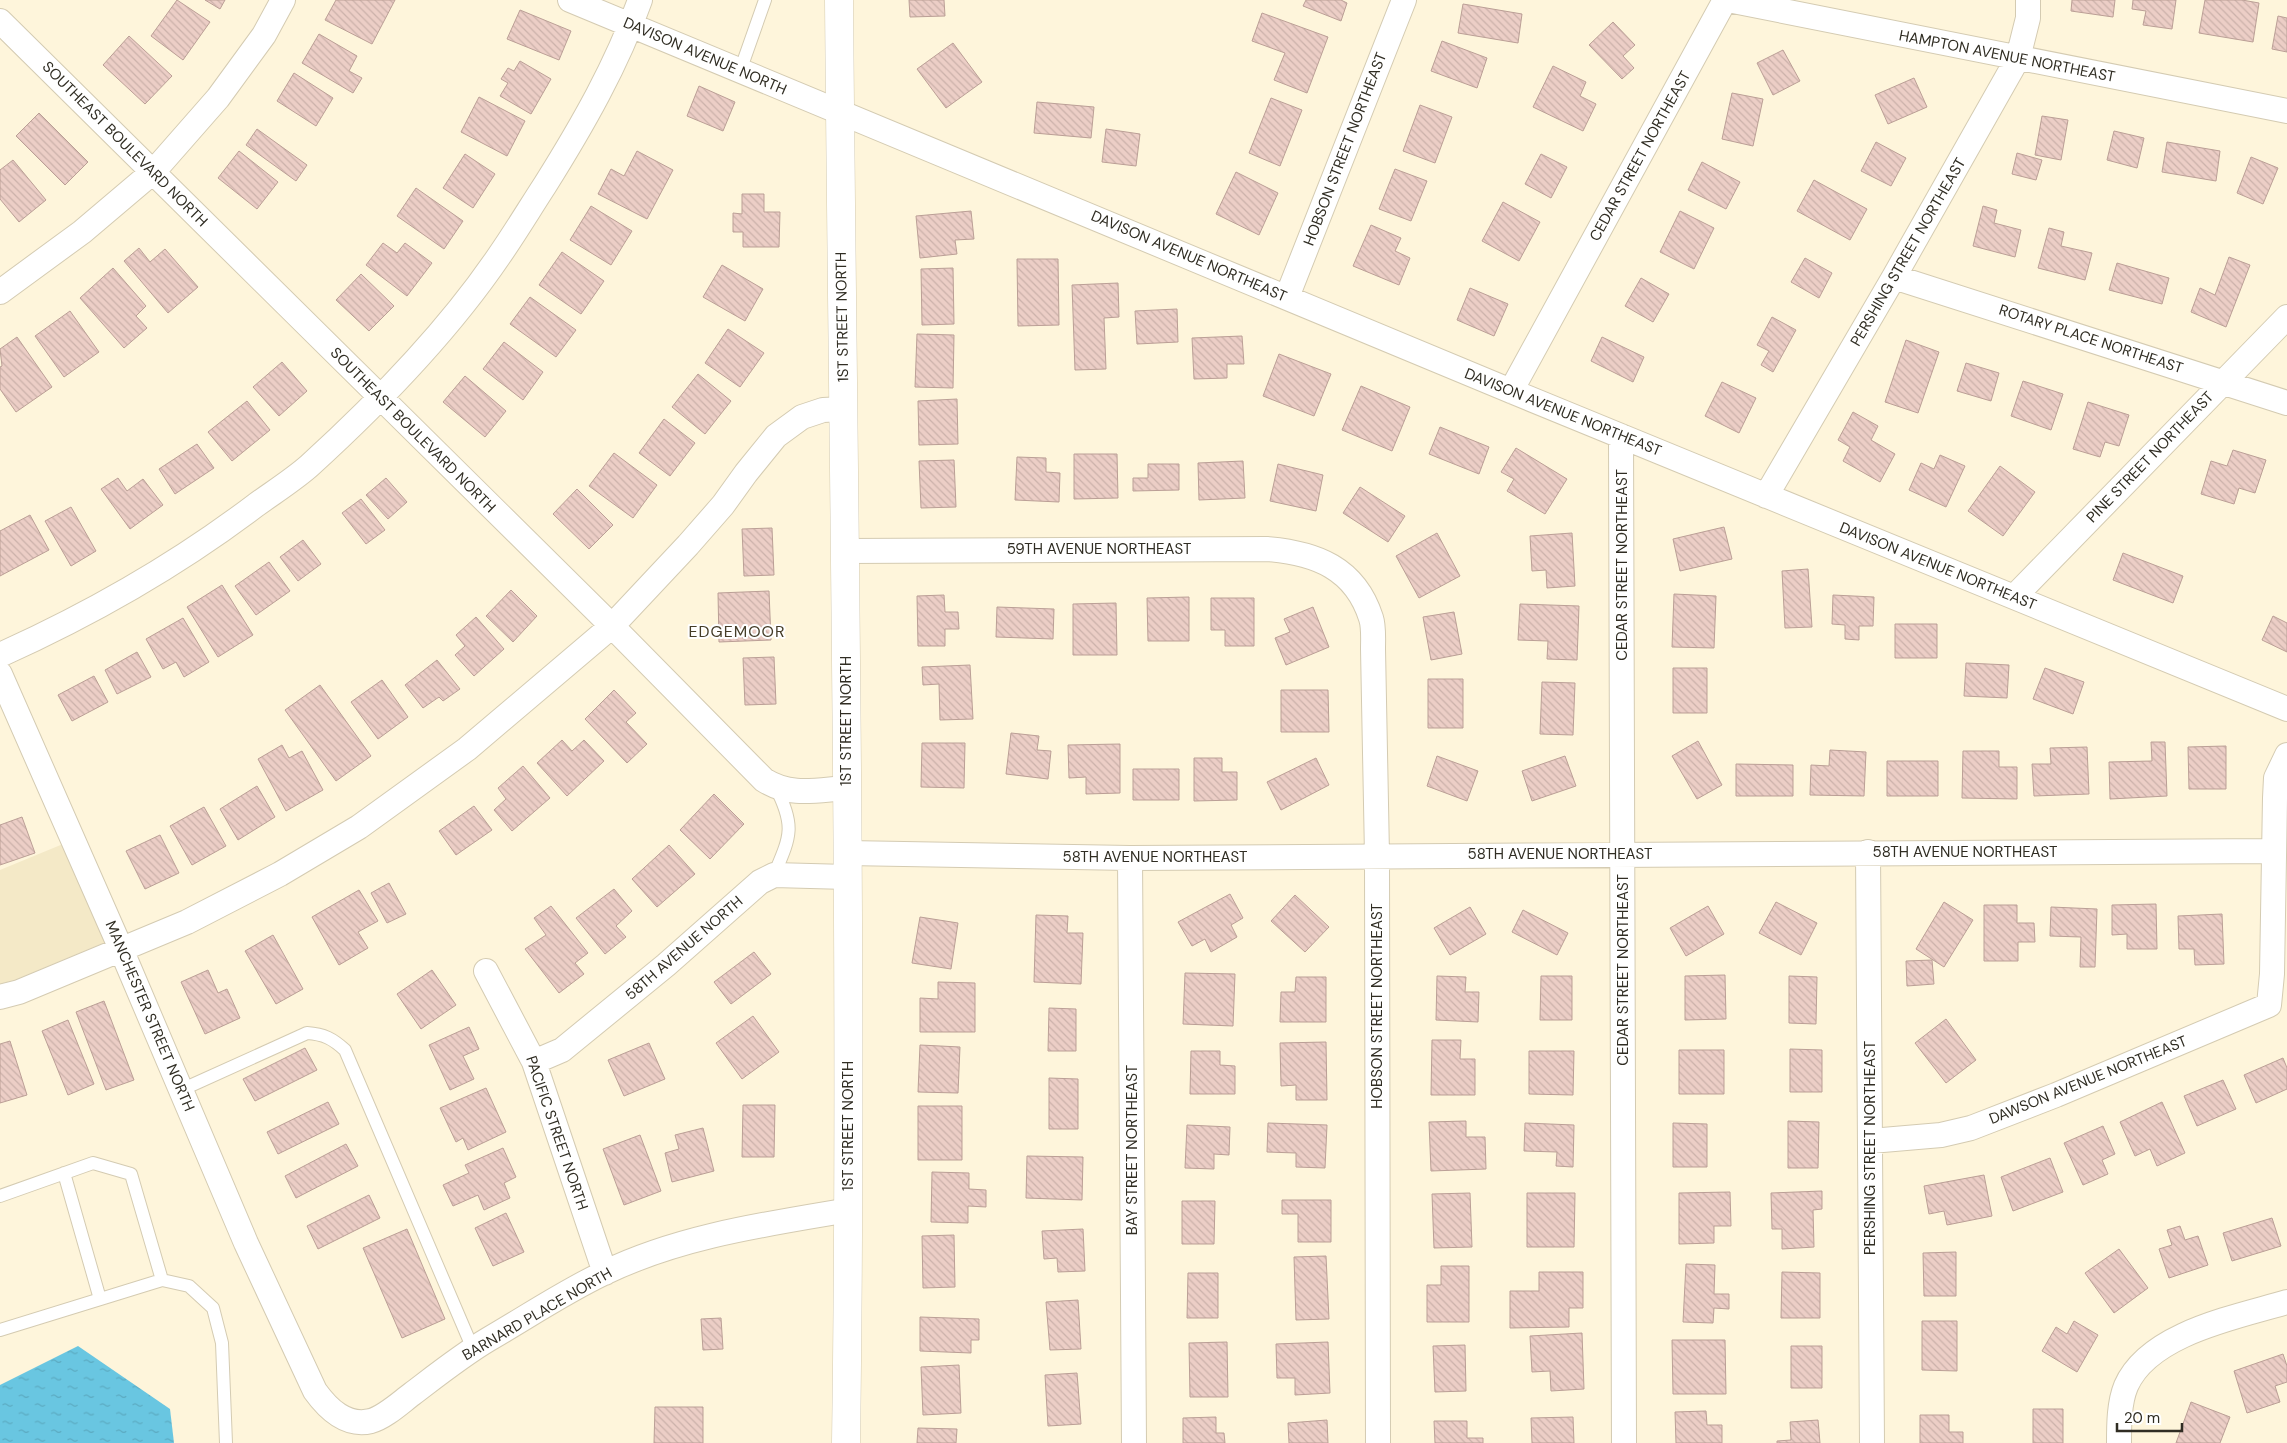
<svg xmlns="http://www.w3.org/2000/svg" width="2287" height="1443" font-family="'DM Sans',sans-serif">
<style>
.built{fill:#f4e9c7}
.water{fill:url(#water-ripples)}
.building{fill:url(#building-back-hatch);stroke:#bb9f96}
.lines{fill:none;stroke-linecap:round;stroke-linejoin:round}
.service-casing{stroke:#d4cbb2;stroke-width:14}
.minor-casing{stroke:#d4cbb2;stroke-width:26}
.tertiary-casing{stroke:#d4cbb2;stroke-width:29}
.service{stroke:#fff;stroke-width:12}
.minor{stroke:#fff;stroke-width:24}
.tertiary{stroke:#fff;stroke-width:28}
.labels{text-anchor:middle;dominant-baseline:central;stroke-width:4;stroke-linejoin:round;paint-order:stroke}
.street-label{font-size:15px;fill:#302d23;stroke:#fff}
.neighbourhood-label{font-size:16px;letter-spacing:1px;fill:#453d28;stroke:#fff}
</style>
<defs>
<pattern id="water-ripples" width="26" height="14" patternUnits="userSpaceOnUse" patternTransform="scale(1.25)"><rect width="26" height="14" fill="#69c6e1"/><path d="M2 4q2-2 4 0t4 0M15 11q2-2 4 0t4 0" fill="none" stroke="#5baac1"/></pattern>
<pattern id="building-back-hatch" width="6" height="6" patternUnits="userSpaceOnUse" patternTransform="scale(1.25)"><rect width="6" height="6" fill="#eccec6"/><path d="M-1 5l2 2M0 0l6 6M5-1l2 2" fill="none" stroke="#cbb1aa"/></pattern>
</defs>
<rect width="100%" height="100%" fill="#fef5db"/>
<path class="built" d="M63 844 106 942 15 980 0 984V870Z"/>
<path class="water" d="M78 1346 170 1409 174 1443H0V1385Z"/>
<path class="building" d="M177 0 210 22 183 60 151 36Z
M205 0H225L220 9Z
M336 0H395L372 44 325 20Z
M909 0H944L945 16 910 17Z
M1306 0H1341L1347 3 1341 21 1303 6Z
M2072 0H2115L2113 17 2071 11Z
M2133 0H2176L2172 29 2143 25 2146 11 2132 9Z
M2205 0H2242L2259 3 2253 42 2199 33Z
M1463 4 1522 14 1518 43 1458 33Z
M520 10 571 31 559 60 507 39Z
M1262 13 1328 37 1307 93 1274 80 1285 53 1252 41Z
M2278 16 2287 18V52L2272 49Z
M1613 22 1635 45 1623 56 1634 68 1622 79 1589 45Z
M319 34 357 56 349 71 362 78 353 93 302 63Z
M129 36 172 76 145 104 103 65Z
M1442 41 1487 58 1477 88 1431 71Z
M953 43 982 82 946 108 917 69Z
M1783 50 1800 81 1773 95 1757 63Z
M520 61 551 79 531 114 500 96 508 83 501 79 508 68 514 71Z
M1553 66 1586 82 1580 96 1596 104 1583 131 1533 107Z
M294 73 333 98 316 126 277 101Z
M1914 78 1927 107 1888 124 1875 95Z
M699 86 735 102 723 131 687 116Z
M1732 93 1763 99 1753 146 1722 139Z
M479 97 525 121 507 156 461 132Z
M1271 98 1302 110 1280 166 1249 153Z
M1037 102 1094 107 1091 138 1034 133Z
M1420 105 1452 117 1435 163 1403 151Z
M39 113 88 162 65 185 16 136Z
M2042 116 2068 120 2061 160 2035 155Z
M257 129 307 165 296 181 246 145Z
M1106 129 1140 134 1136 166 1102 162Z
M2114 131 2144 138 2137 168 2107 160Z
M1876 142 1906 158 1891 186 1861 171Z
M2167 142 2220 151 2216 181 2162 172Z
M239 151 278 182 257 209 218 178Z
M637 151 673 170 647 219 598 194 611 169 624 176Z
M2017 153 2042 160 2036 180 2012 174Z
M465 154 495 174 473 208 443 188Z
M1541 154 1567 167 1551 198 1525 184Z
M2251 157 2278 168 2263 204 2237 193Z
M13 160 46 200 19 222 0 199V170Z
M1702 162 1740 182 1726 209 1688 190Z
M1395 169 1427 181 1411 221 1379 209Z
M1236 172 1278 193 1259 235 1216 214Z
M1814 180 1867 209 1850 240 1797 211Z
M416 188 463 221 444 249 397 216Z
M742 194H764V212H780L779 247H743V232H733V213L742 214Z
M1503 202 1540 222 1519 261 1482 241Z
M591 206 632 231 611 265 570 240Z
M1983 206 1997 210 1994 223 2021 230 2015 257 1973 246Z
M971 211 974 239 955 240 957 254 920 258 916 216Z
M1680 211 1714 228 1694 269 1660 252Z
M1371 225 1401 238 1395 251 1410 258 1399 285 1353 266Z
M2049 228 2064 232 2061 246 2092 253 2085 280 2038 268Z
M383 243 397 253 405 243 432 263 407 296 366 265Z
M139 248 150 262 165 249 198 287 168 313 124 261Z
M562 252 604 281 581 314 539 285Z
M2229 257 2250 265 2226 327 2191 312 2200 288 2215 295Z
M1805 258 1832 273 1819 298 1791 282Z
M1017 259H1058L1059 325 1018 326Z
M2117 263 2169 278 2162 304 2109 290Z
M722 265 763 289 745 321 703 297Z
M113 268 146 306 136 316 147 328 124 348 80 298Z
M953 268 954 324 922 325 921 269Z
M361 274 394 306 369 331 336 300Z
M1641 278 1669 294 1653 322 1625 306Z
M1118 283 1119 317 1104 318 1106 369 1075 370 1072 285Z
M1470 288 1508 304 1494 336 1457 320Z
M530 297 576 330 556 357 510 324Z
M1177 309 1178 342 1137 344 1135 311Z
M70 311 99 352 64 377 35 336Z
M1772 317 1796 330 1773 372 1761 365 1769 351 1757 345Z
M728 329 764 353 740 387 705 363Z
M917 334 954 335 953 388 915 387Z
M1242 336 1244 364H1227V378L1194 379 1192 338Z
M17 337 52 387 16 412 0 389V367L2 366 0 349Z
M1602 337 1644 357 1633 382 1591 361Z
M1906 340 1939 352 1918 413 1885 402Z
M504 342 543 372 523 400 483 369Z
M1279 354 1331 374 1314 416 1263 396Z
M282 362 307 391 279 416 253 387Z
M1966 363 1999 373 1991 401 1957 391Z
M698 374 731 401 705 434 672 407Z
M465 376 506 411 485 437 443 402Z
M2023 381 2063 394 2051 430 2011 416Z
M1722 382 1756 398 1739 433 1705 416Z
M1361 386 1410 407 1392 451 1342 430Z
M957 399 958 444 919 445 918 401Z
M247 401 270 430 232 461 208 432Z
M2088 402 2129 415 2119 446 2105 442 2100 457 2073 449Z
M1853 412 1878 426 1871 440 1895 454 1880 482 1843 461 1850 447 1838 440Z
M664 419 695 443 670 476 639 453Z
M1440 427 1489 447 1479 474 1429 454Z
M197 444 214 468 175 494 159 469Z
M1516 448 1567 479 1545 514 1507 491 1514 479 1501 472Z
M2233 450 2266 460 2255 493 2239 488 2234 504 2201 494 2211 461 2227 466Z
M614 453 657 485 633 518 589 486Z
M1074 454H1117L1118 498 1074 499Z
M1940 455 1965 466 1946 507 1909 490 1921 463 1934 469Z
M1017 457 1046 458V472L1060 473 1059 502 1015 500Z
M954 460 956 507 921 508 919 461Z
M1243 461 1245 498 1199 500 1198 463Z
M1148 464H1179V490L1133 491V478H1148Z
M1278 464 1323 475 1316 511 1270 501Z
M2000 466 2035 492 2003 536 1968 511Z
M118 478 127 491 143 479 163 505 130 529 101 489Z
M386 478 407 502 388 519 366 495Z
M1360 487 1405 516 1388 542 1343 513Z
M577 489 613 525 589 549 553 514Z
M361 499 385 530 366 544 342 513Z
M71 507 96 551 71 566 45 521Z
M30 515 49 550 0 576V531Z
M1724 527 1732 559 1680 571 1673 539Z
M772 528 774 575 744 576 742 529Z
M1437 533 1460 576 1419 598 1396 556Z
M1572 533 1575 586 1547 588 1546 570 1532 571 1530 536Z
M303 540 321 564 298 581 280 557Z
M2123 553 2183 576 2173 603 2113 580Z
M269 562 290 591 256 615 235 586Z
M1808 569 1812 627 1785 628 1782 571Z
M222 585 253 635 218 657 187 607Z
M511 590 537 616 513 642 486 616Z
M769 591 771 640 719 642 718 593Z
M1674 594 1716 596 1714 648 1672 647Z
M944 595 945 612H958L959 629H945V646H918L917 596Z
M1833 595 1874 597 1873 626H1859V640L1845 639V625L1832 624Z
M1189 597V641H1148L1147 598Z
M1211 598H1254V646H1225V630H1211Z
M1116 603 1117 655H1073V604Z
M1520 604 1579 606 1577 660 1547 659 1548 641 1518 640Z
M997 607 1054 609 1053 639 996 637Z
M1313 607 1329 647 1286 665 1275 638 1290 632 1284 619Z
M1454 612 1462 654 1431 660 1423 617Z
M2273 616 2287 623V652L2262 640Z
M476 617 504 649 474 676 455 655 465 646 456 635Z
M183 618 209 662 184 677 176 662 163 669 146 639Z
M1895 624H1937V658H1895Z
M137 652 151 677 117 694 105 670Z
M774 657 776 704 745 705 743 658Z
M437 660 460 689 443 701 439 697 423 708 405 685Z
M1966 663 2009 665 2007 698 1964 696Z
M970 665 973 719 940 720 939 684 923 685 922 667Z
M1673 668H1707V713H1673Z
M2045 668 2084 682 2073 714 2033 699Z
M94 676 108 702 72 721 58 695Z
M1428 679H1463V728H1428Z
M382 680 408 717 378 739 351 702Z
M1542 682 1575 683 1573 735 1540 734Z
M320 685 371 756 336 781 285 710Z
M614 690 636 713 626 722 647 744 627 763 585 719Z
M1281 690H1328L1329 732H1281Z
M1011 733 1039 736 1037 750 1051 751 1048 779 1006 774Z
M562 740 572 751 584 740 604 761 567 796 537 763Z
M1698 741 1722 785 1697 799 1672 756Z
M2151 742H2165L2167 796 2110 799 2109 762 2152 761Z
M922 743H965L964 788 921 787Z
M1120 744V793L1086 794V777L1069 778 1068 745Z
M282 745 289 758 302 751 323 790 286 811 258 759Z
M2226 746V789H2189L2188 747Z
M2087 747 2089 794 2034 796 2032 764H2051L2050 748Z
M1830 750 1866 752 1864 796 1810 795 1811 765 1829 766Z
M1963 751H1999V767H2017V799L1962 798Z
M1437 756 1478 771 1467 801 1427 786Z
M1565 756 1576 786 1532 801 1522 771Z
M1194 758H1222V772H1237V800L1194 801Z
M1316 758 1329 785 1281 810 1267 782Z
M1887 761H1938V796H1887Z
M1736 764 1793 765V796H1736Z
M523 766 550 798 512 831 494 810 506 799 498 788Z
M1133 769H1179V800H1133Z
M257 786 275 817 238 840 220 809Z
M714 794 744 824 710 859 680 830Z
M474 806 492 830 456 855 439 831Z
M204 807 226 846 192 865 170 826Z
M22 817 35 853 0 865V825Z
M160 835 179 873 145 889 126 851Z
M669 845 695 874 657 907 632 879Z
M389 883 406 914 387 923 371 893Z
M614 889 632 911 616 926 626 937 605 954 576 918Z
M359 890 378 921 358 932 368 948 339 965 312 917Z
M1230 894 1243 918 1231 925 1237 937 1211 952 1205 939 1192 946 1178 922Z
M1295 895 1329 927 1305 952 1271 921Z
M1776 902 1817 923 1801 955 1759 933Z
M1944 902 1973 920 1944 967 1916 949Z
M2156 904 2157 949H2127V934L2112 935V905Z
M1984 905H2017V923H2034L2035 942H2018V961H1984Z
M551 906 588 953 575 963 584 974 559 993 525 949 546 935 534 918Z
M1708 906 1724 934 1686 956 1670 928Z
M1470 907 1486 934 1450 955 1434 928Z
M2051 907 2097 909 2095 967H2080L2081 937 2050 936Z
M1523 910 1568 933 1557 955 1512 932Z
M2222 914 2224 964 2195 965 2194 949H2179L2178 916Z
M1036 915 1068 916 1067 933H1083L1081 984 1034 982Z
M920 917 958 923 951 969 912 963Z
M273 935 303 989 276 1004 245 951Z
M754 952 771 974 731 1004 714 982Z
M1932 960 1934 984 1907 986 1906 961Z
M208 970 218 993 227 989 240 1018 205 1034 181 982Z
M432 970 456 1005 421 1029 397 994Z
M1185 973 1235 974 1233 1026 1183 1024Z
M1725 975 1726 1019 1685 1020V976Z
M1437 976 1466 977 1465 992H1479L1478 1022 1436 1020Z
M1541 976H1572V1020H1540Z
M1789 976 1817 977 1816 1024 1789 1023Z
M1296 977H1326V1022H1280L1281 992H1295Z
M938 982 975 983V1032H920V998L938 999Z
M104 1001 134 1080 106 1090 76 1012Z
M1049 1008 1076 1009V1051H1048Z
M753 1016 779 1052 742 1079 716 1043Z
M1946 1019 1976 1060 1946 1083 1915 1043Z
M68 1020 94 1084 68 1095 42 1031Z
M469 1027 479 1049 463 1056 474 1079 450 1090 429 1045Z
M1432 1040H1461L1460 1059H1475V1095H1431Z
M10 1041 27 1095 0 1103V1044Z
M1326 1042 1327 1100H1296V1085L1281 1086 1280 1043Z
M649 1043 665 1079 624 1096 608 1060Z
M920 1045 960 1047 958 1093 918 1092Z
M305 1048 317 1070 255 1101 243 1079Z
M1790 1049 1822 1050V1092H1790Z
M1679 1050H1724V1094H1679Z
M1191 1051H1220V1065L1235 1066V1094H1190Z
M1529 1051H1574L1573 1095 1529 1094Z
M2283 1058 2287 1068V1089L2256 1103 2244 1075Z
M1049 1078 1078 1079V1129H1049Z
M2223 1080 2236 1109 2197 1126 2184 1096Z
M486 1088 506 1132 468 1150 463 1138 456 1142 440 1108Z
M328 1102 339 1124 278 1154 267 1132Z
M2162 1102 2185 1153 2157 1166 2150 1149 2135 1156 2120 1122Z
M743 1105H775L774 1157H742Z
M918 1106H962V1160H918Z
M1466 1121V1137H1485L1486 1169 1431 1171 1429 1122Z
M1788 1121 1819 1122 1818 1168H1788Z
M1268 1123 1327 1125 1325 1168 1296 1167V1153L1267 1152Z
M1525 1123 1574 1125 1573 1167 1556 1166 1557 1152 1524 1151Z
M1673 1123 1707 1124V1167H1673Z
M1187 1125 1230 1127 1229 1155 1214 1154V1169L1185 1168Z
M2103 1126 2115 1154 2102 1160 2108 1174 2083 1185 2064 1143Z
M703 1128 714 1171 672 1182 665 1153 679 1149 675 1135Z
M640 1135 661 1191 624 1205 603 1149Z
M346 1144 358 1166 296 1198 285 1176Z
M503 1148 516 1177 504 1183 510 1198 484 1210 478 1195 453 1206 443 1185 469 1173 465 1165Z
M1027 1156 1083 1157 1082 1200 1026 1198Z
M2050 1158 2063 1192 2013 1211 2001 1177Z
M932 1172 969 1173V1189L986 1190V1207L968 1206V1223L931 1222Z
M1984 1175 1992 1216 1947 1225 1944 1211 1929 1214 1924 1186Z
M1822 1191V1209L1813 1210 1814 1247 1782 1249V1229H1772L1771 1193Z
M1730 1192 1731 1226H1714V1243L1679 1244V1193Z
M1470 1193 1472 1247 1434 1248 1432 1194Z
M1527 1193H1575L1574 1247H1527Z
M369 1195 380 1218 318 1249 307 1226Z
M1282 1200H1331V1242H1298V1214H1282Z
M1182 1201H1215L1214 1244H1182Z
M506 1213 524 1252 493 1266 475 1228Z
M2272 1218 2281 1246 2232 1261 2223 1233Z
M2180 1226 2185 1240 2198 1236 2208 1265 2169 1278 2159 1249 2172 1245 2167 1230Z
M407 1229 445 1319 402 1338 363 1248Z
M1083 1229 1085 1271 1058 1272 1057 1258 1044 1259 1042 1231Z
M954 1235 955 1287 923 1288 922 1236Z
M2119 1249 2148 1288 2114 1313 2085 1273Z
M1956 1252V1296H1924L1923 1253Z
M1326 1256 1329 1319 1296 1320 1294 1257Z
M1686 1264 1715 1265 1714 1294H1729V1309L1714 1308 1713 1323 1683 1322Z
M1441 1266H1469V1322H1427V1285H1441Z
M1539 1272H1583V1308H1569V1327L1510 1328V1291H1539Z
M1782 1272 1820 1273V1318H1781Z
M1188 1273H1218V1318H1187Z
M1078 1300 1081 1349 1050 1350 1046 1302Z
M920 1317 979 1319V1340H971V1353L920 1351Z
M721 1318 723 1349 703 1350 701 1319Z
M1922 1321H1957V1371L1922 1370Z
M2074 1321 2098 1335 2077 1372 2042 1351 2056 1327 2067 1334Z
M1582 1333 1584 1389 1551 1391 1550 1371 1532 1372 1530 1336Z
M1672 1340H1725L1726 1394H1673Z
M1227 1342 1228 1397H1190L1189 1343Z
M1328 1342 1330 1393 1295 1395V1378H1277L1276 1344Z
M1465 1345 1466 1391 1435 1392 1433 1346Z
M1791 1346H1822V1388H1791Z
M2283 1354 2287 1366V1382L2275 1386 2280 1402 2247 1413 2234 1371Z
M959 1365 961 1413 923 1415 921 1367Z
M1077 1373 1081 1424 1048 1426 1045 1375Z
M2191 1402 2230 1417 2220 1443H2176Z
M655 1407H703V1443H654Z
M2033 1409H2063V1443H2033Z
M1706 1411 1707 1425H1722V1443H1676L1675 1412Z
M1920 1415H1949V1432H1963V1443H1920Z
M1216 1417V1433H1224L1225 1443H1183V1418Z
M1573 1417 1574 1443H1532L1531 1418Z
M1327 1420 1328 1443H1289L1288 1423Z
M1818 1420 1820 1443H1777V1441L1791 1440 1790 1422Z
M1434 1421H1467V1438H1483V1443H1435Z
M918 1428 957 1429 956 1443H917Z"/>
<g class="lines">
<defs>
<path id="service" d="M740 71 765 0
M774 875C790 837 796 827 776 788
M181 1090 307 1033C324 1034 333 1039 345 1050L473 1349
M64 1173 100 1299
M0 1196 93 1163 131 1174 162 1280
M0 1330 162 1280 189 1286 213 1308 222 1343 226 1443"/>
<path id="minor" d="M570 0 1511 391 2287 709
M1728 0 2287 111
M0 21 612 626 764 780C791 797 816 790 846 788
M1894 277 2287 403
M0 292 82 232 154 171 218 98 264 35 283 0
M1287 297 1404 0
M1511 391 1725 0
M1621 436 1624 1443
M1766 496 1894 277 2018 58 2028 18V0
M846 551 1267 549C1316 553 1355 568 1371 618 1374 627 1373 639 1373 649L1377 855 1378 1443
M2014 597 2287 317
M0 655C91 614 177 565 256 505 274 492 293 480 309 466 376 405 448 331 499 256 515 233 530 208 545 185 582 126 617 65 640 0
M0 674 121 949 246 1243 315 1391C328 1409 346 1427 371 1421 385 1417 400 1403 412 1394 437 1375 462 1355 489 1339 527 1317 564 1292 604 1273 680 1236 767 1224 849 1210
M1868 852 1872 1443
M847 853 1130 858 2273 851
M1130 858 1134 1443
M486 971 534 1062 605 1273
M0 997 19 992 187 922 280 874 359 827 467 749 612 626 688 545 723 505 746 473 776 436 802 417 823 410 843 409
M534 1062 562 1050 666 965 760 882 774 875 847 877
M1871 1141 1941 1135 1971 1128 2056 1095 2269 1005 2272 974 2275 798 2276 778 2287 755
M2119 1443C2119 1425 2119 1403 2126 1386 2149 1333 2237 1317 2287 1302"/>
<path id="tertiary" d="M839 0C843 481 853 962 846 1443"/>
</defs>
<use href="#service" class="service-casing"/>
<use href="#minor" class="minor-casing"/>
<use href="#tertiary" class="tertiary-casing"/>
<use href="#service" class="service"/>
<use href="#minor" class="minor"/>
<use href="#tertiary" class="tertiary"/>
</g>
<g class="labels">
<g class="street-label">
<text transform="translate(705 56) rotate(23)">DAVISON AVENUE NORTH</text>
<text transform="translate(2007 56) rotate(11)">HAMPTON AVENUE NORTHEAST</text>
<text transform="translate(125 144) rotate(45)">SOUTHEAST BOULEVARD NORTH</text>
<text transform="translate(1345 149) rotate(-69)">HOBSON STREET NORTHEAST</text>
<text transform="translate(1640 156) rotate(-61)">CEDAR STREET NORTHEAST</text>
<text transform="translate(1908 252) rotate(-60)">PERSHING STREET NORTHEAST</text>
<text transform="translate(1189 256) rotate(23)">DAVISON AVENUE NORTHEAST</text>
<text transform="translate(842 317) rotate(-91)">1ST STREET NORTH</text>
<text transform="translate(2091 339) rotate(18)">ROTARY PLACE NORTHEAST</text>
<text transform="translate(1563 412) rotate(22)">DAVISON AVENUE NORTHEAST</text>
<text transform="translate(413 430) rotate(45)">SOUTHEAST BOULEVARD NORTH</text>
<text transform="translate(2150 457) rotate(-46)">PINE STREET NORTHEAST</text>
<text x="1099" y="549">59TH AVENUE NORTHEAST</text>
<text transform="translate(1622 565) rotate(-90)">CEDAR STREET NORTHEAST</text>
<text transform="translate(1938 566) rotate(22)">DAVISON AVENUE NORTHEAST</text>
<text transform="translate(846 721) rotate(-90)">1ST STREET NORTH</text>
<text x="1965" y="852">58TH AVENUE NORTHEAST</text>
<text x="1560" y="854">58TH AVENUE NORTHEAST</text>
<text x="1155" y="857">58TH AVENUE NORTHEAST</text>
<text transform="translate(684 948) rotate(-41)">58TH AVENUE NORTH</text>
<text transform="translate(1623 970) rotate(-90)">CEDAR STREET NORTHEAST</text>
<text transform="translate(1377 1006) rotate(-90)">HOBSON STREET NORTHEAST</text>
<text transform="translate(150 1016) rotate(67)">MANCHESTER STREET NORTH</text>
<text transform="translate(2088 1080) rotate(-22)">DAWSON AVENUE NORTHEAST</text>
<text transform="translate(848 1126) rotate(-90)">1ST STREET NORTH</text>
<text transform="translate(557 1133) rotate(71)">PACIFIC STREET NORTH</text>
<text transform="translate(1870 1148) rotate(-90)">PERSHING STREET NORTHEAST</text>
<text transform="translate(1132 1150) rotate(-90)">BAY STREET NORTHEAST</text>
<text transform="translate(537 1314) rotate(-30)">BARNARD PLACE NORTH</text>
</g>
<g class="neighbourhood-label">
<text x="737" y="631">EDGEMOOR</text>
</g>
</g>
<path d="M2117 1423v8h65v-8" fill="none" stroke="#302d23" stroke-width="2.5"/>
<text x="2124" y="1423" font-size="15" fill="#302d23" stroke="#ffffff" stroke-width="4" paint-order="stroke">20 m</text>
</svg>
